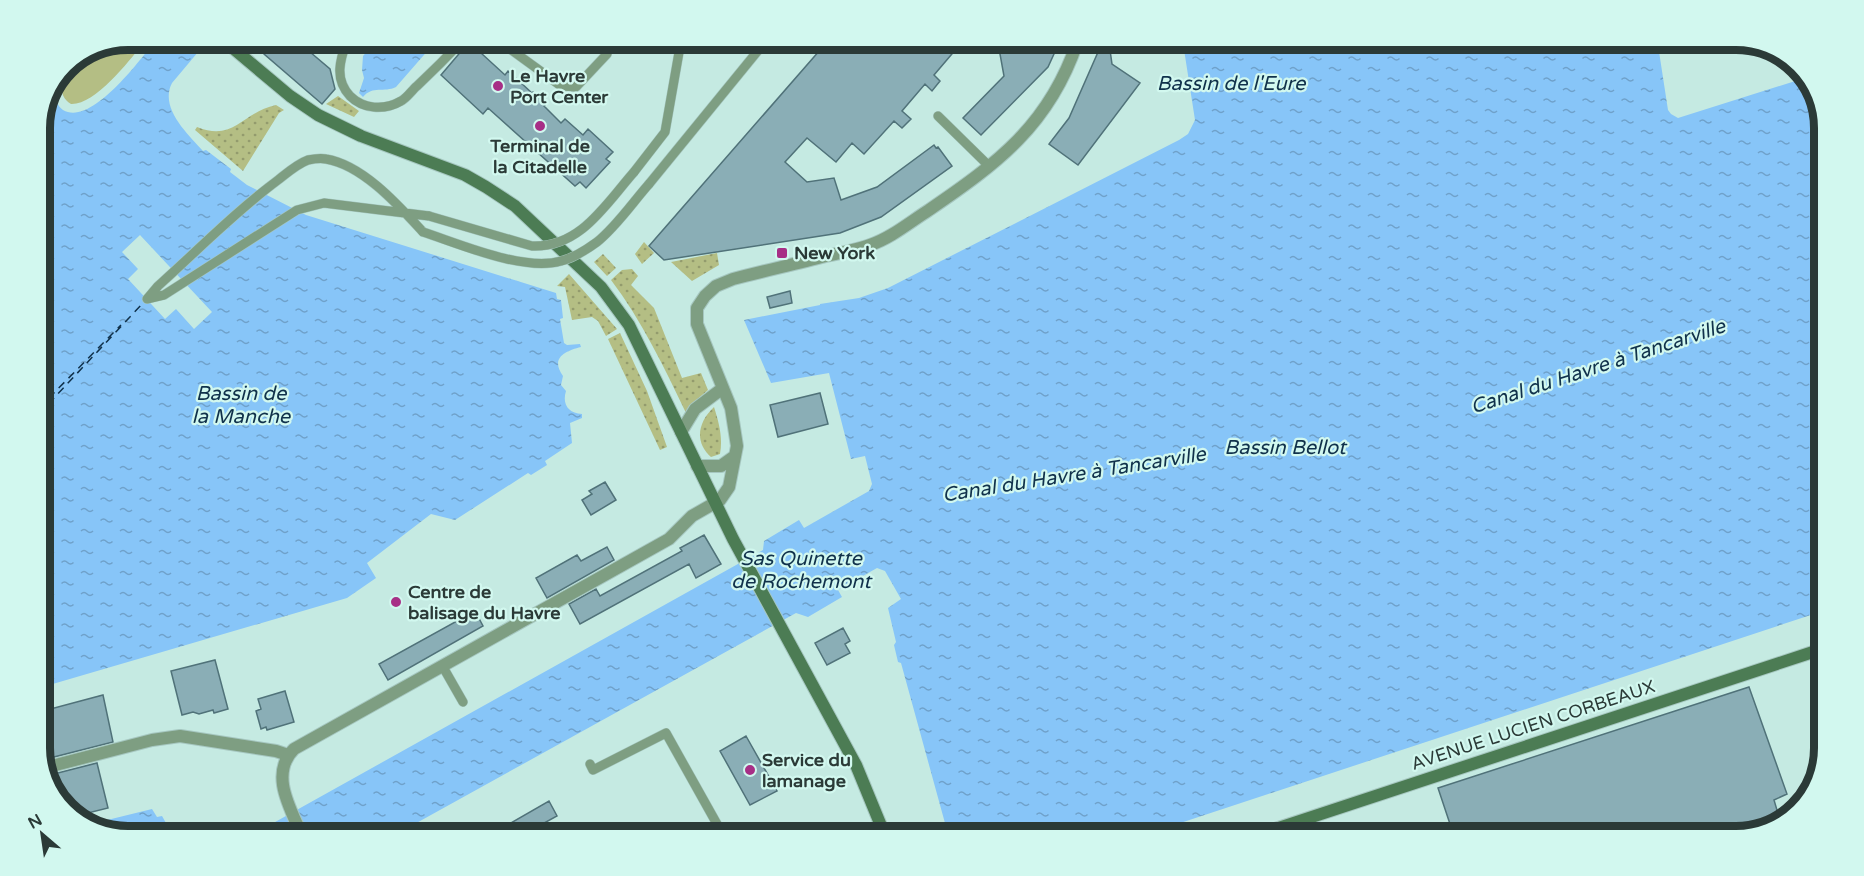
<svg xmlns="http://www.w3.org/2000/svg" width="1864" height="876" font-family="'Varela Round',sans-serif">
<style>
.grass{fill:url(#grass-dots)}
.green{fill:#b4be84}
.water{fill:url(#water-ripples)}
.pier{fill:#c5eae2}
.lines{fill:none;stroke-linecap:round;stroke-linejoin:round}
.ferry{stroke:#10314b;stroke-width:1.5;stroke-dasharray:8 6;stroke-linecap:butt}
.building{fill:#8aaeb6;stroke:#507279;stroke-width:1.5}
.lane-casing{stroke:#a6c7c0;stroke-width:10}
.street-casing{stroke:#a6c7c0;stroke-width:14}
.secondary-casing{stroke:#a6c7c0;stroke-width:14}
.lane{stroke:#7e9e82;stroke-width:9}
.street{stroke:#7e9e82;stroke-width:12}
.secondary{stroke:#4c7c54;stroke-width:12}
.lane-bridge-casing{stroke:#a6c7c0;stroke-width:10;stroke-linecap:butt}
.lane-bridge{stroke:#7e9e82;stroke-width:9}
.poi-dot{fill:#a72f86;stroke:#d2f8ef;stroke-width:2}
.labels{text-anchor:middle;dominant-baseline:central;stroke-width:4.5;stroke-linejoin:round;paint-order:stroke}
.poi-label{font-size:18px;font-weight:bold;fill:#2b3a37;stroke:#d2f8ef;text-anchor:start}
.street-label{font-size:18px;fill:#2b3a37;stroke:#d2f8ef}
.water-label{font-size:20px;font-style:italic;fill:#10314b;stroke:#d2f8ef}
.rim{fill:none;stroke:#2b3a37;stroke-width:8}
</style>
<defs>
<pattern id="grass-dots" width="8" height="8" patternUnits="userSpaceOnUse" patternTransform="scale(1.5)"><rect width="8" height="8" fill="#b4be84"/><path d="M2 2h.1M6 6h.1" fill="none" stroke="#939b6d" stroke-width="1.8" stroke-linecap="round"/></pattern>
<pattern id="water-ripples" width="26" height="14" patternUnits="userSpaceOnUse" patternTransform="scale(1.5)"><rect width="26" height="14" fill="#87c5f8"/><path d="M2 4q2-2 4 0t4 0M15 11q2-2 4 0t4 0" fill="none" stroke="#6fa1ca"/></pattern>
</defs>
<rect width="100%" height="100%" fill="#c5eae2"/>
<path class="grass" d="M338 96 359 111 354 117 326 104Z
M276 105 284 110 279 113 243 171 195 130 197 127C235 142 242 112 276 105Z
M644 242 654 253 642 264 635 254Z
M717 253 719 265 692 281 671 262Z
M603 254 616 268 607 276 594 262Z
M632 269 638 276 631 285 654 308 682 378 701 373 708 390 692 404 686 413C664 367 642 321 611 280L622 270Z
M569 274 617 329 606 336 598 321 592 317 572 320 565 287 557 286Z
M620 333 647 391 667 447 660 450 608 339Z
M714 407C719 423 723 437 720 454L711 457C694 442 698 422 714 407Z"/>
<path class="green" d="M127 39H139L142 45C128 62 95 105 71 104 56 95 63 79 65 64Z"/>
<path class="water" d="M157 39H209L172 83C159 108 188 134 203 151L206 150 231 169 230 172 247 185 306 215 556 293 557 299 561 300 563 318 560 319 564 343 567 345 580 344 581 347C565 351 550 358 563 376L561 385 566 391C562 404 568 413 582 414V418L570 423 572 443 545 461 547 465 531 475 528 473 455 520 431 514 367 563 376 578 347 598 39 688V122L54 89C54 97 57 106 63 110 92 127 141 58 157 39Z
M377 40H437L396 87C384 93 373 85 363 97L359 93 364 78 362 70 363 56Z
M1183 43 1658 45 1668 110 1671 114 1678 118 1808 77 1810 78 1825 122 1820 612 1144 835 948 834 901 663 898 662 894 645 896 642 888 608 901 599 885 571 877 568 838 590 842 597 808 617 796 613 402 831H259L763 550 764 541 799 520 804 528 869 491 872 484 865 456 851 459 829 373 771 383 744 320 820 305V304L859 298 888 288 1179 140 1188 134 1195 120Z
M152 809 157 817 162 816 170 830H93L87 825Z"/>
<path class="pier" d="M140 235 212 312 194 329 176 309 165 319 128 279 138 269 122 252Z"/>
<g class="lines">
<path class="ferry" d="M39 408 121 325
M39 414 143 303"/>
</g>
<path class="building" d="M275 40H320L310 52 330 69 335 89 322 104 264 54 262 49 264 45Z
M469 42 505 75 508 71 532 93 533 92 546 104 544 106 561 123 565 119 583 135 588 129 613 152 606 159 610 162 586 188 580 182 575 186 488 108 483 114 441 75Z
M827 42H951L957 48 934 75 940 81 932 91 925 84 902 111 911 119 902 128 894 121 864 154 852 143 836 162 807 138 785 162 807 182 834 178 841 200 877 187 934 145 936 148 938 147 952 166 881 217 840 233 664 260 649 246Z
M998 43H1059L1048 67 981 135 963 118 1004 76Z
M1102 43H1109L1112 64 1140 83 1078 165 1049 144 1069 118Z
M790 291 792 303 770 308 767 297Z
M820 393 828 424 778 437 770 405Z
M605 482 616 500 591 515 582 500 592 494 589 491Z
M704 535 721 564 696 578 689 564 580 624 569 604 596 589 600 596 682 551 680 548Z
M607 547 614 560 547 598 536 578 577 555 581 561Z
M475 611 483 626 388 680 379 664Z
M843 628 850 641 845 644 850 653 827 665 815 643Z
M215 660 228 709 214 713 213 710 199 714 193 712 182 715 171 671Z
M1749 687 1787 794 1774 800 1779 817 1720 837H1678L1677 832 1663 837 1454 836 1438 788Z
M285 691 294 722 267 730 266 727 261 729 256 711 261 709 258 699Z
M103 695 113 742 42 760 39 751V712Z
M746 736 777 791 750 805 720 751Z
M97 763 108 808 76 816 54 798 46 776Z
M549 801 557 816 528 832H495Z"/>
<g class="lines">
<defs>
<path id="lane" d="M347 40C340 60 334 79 350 96 363 109 384 111 401 101 407 98 412 90 417 86 433 71 448 56 463 40
M499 41 561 86 576 87 607 54 609 41
M938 116 989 166
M634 172 665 132 681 41
M649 184 765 42
M147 299 158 286C197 251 235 212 278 180 287 173 297 164 308 160 313 159 321 158 326 159 363 165 399 206 423 232
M147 299 164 295 297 210 324 203 429 216
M443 667 463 702
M590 764 593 770 666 733 722 833"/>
<path id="street" d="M681 432 695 409 723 388
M697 466H721L735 456
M44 768 152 740 180 736 276 751 288 755
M300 831C289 806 270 773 294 749L669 539 692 516 720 500 729 487 737 446 731 408 697 324V308L705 296 716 286 733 279C764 271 795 264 826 256 841 253 856 250 870 245 891 238 910 222 929 210 998 163 1049 125 1077 43"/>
<path id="secondary" d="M222 39 290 96 318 115 361 136 465 175 486 187 515 206 601 287 629 325 733 539 856 765 884 833
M1257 835 1819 650"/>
</defs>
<use href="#lane" class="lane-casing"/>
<use href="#street" class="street-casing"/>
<use href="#secondary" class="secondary-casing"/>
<use href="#lane" class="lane"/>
<use href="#street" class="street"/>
<use href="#secondary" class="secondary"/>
<defs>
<path id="lane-bridge" d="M429 216 532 246C580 248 605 205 634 172
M423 232C460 244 524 272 561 261 574 258 586 250 597 242 616 227 633 202 649 184"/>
</defs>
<use href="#lane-bridge" class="lane-bridge-casing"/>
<use href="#lane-bridge" class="lane-bridge"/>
</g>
<g class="poi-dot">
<circle cx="498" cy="86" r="6"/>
<circle cx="540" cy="126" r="6"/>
<rect x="776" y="247" width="12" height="12" rx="3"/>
<circle cx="396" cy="602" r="6"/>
<circle cx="750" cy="770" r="6"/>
</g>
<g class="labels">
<g class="poi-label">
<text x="510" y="76">Le Havre<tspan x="510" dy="21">Port Center</tspan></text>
<text x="540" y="146" text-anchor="middle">Terminal de<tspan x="540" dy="21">la Citadelle</tspan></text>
<text x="794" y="253">New York</text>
<text x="408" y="592">Centre de<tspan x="408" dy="21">balisage du Havre</tspan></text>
<text x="762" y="760">Service du<tspan x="762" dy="21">lamanage</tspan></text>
</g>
<g class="street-label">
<text transform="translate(1533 725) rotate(-18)">AVENUE LUCIEN CORBEAUX</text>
</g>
<g class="water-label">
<text x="1231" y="84">Bassin de l'Eure</text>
<text transform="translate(1598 367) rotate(-18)">Canal du Havre à Tancarville</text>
<text x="241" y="394">Bassin de<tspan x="241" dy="23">la Manche</tspan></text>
<text x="1285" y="448">Bassin Bellot</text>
<text transform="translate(1074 475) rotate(-9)">Canal du Havre à Tancarville</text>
<text x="801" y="559">Sas Quinette<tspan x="801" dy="23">de Rochemont</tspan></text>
</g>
</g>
<path d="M0 0H1864V876H0ZM128 50H1736A78 78 0 0 1 1814 128V748A78 78 0 0 1 1736 826H128A78 78 0 0 1 50 748V128A78 78 0 0 1 128 50Z" fill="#d2f8ef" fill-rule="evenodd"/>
<path class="rim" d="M128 50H1736A78 78 0 0 1 1814 128V748A78 78 0 0 1 1736 826H128A78 78 0 0 1 50 748V128A78 78 0 0 1 128 50Z"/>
<g transform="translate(42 834) rotate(331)" stroke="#d2f8ef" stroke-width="4.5" paint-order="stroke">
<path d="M0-4.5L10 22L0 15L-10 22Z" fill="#2b3a37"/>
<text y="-9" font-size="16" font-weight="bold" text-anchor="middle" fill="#2b3a37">N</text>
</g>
</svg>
